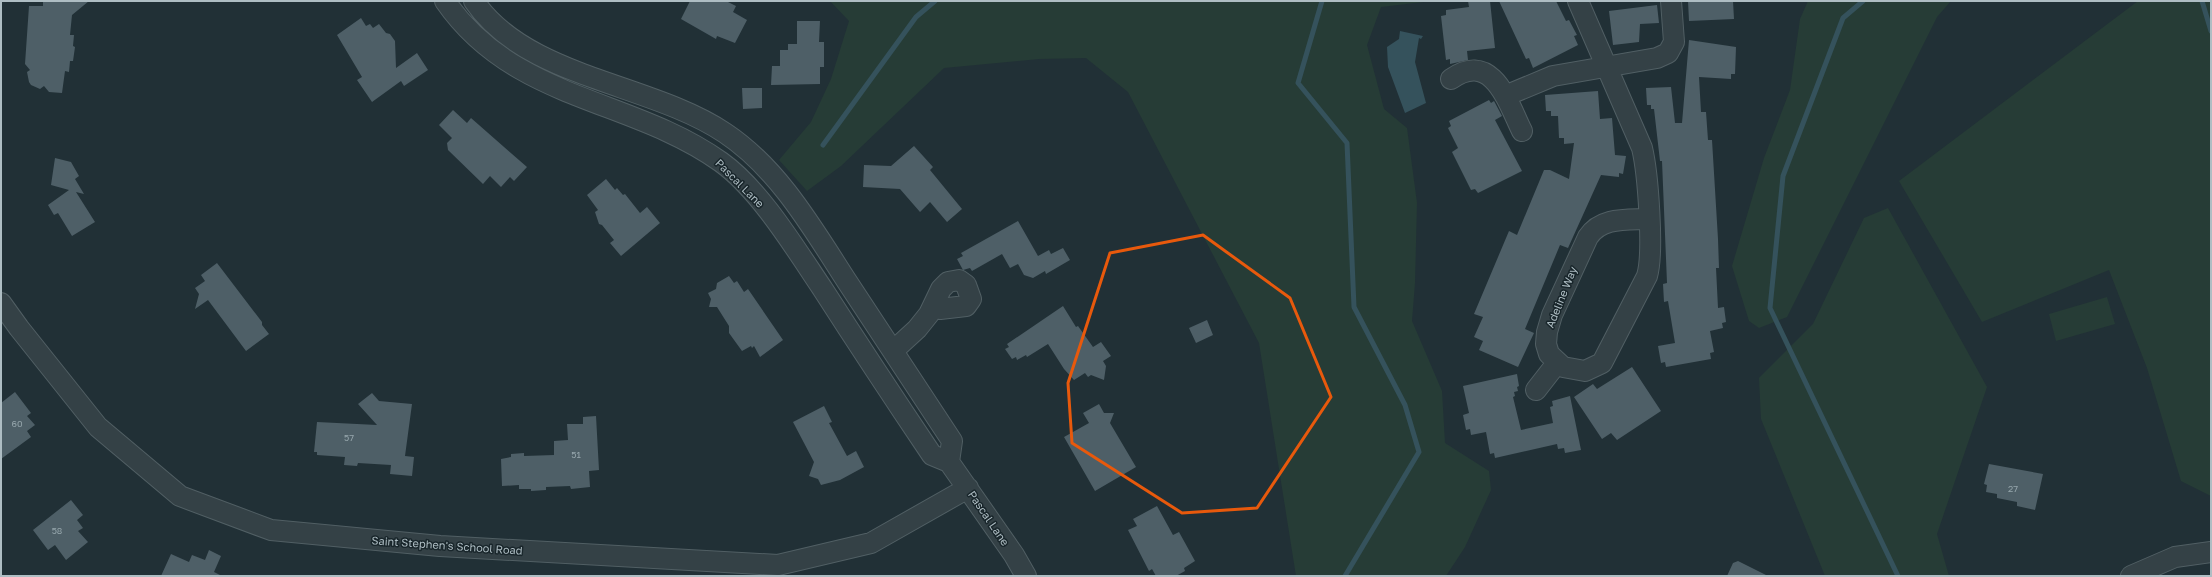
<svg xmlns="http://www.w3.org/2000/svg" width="2212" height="577" font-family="'Golos Text',sans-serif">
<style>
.green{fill:#263c36}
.water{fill:#35525c}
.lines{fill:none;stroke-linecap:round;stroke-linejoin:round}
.stream{stroke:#35525c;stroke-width:5}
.building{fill:#4e5f67}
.minor-casing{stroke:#515f64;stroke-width:22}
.minor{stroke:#344146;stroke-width:20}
.marked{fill:none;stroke:#e8590c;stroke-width:3;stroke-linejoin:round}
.labels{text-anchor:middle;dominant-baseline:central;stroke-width:3;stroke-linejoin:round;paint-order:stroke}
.number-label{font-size:9px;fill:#96a6ac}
.street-label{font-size:11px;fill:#aebdc3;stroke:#19262b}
</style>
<rect width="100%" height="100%" fill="#213036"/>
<path class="green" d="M830 1H1432L1381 7 1367 45 1384 109 1407 128 1417 203 1415 283 1412 321 1442 391 1445 443 1489 471 1491 490 1465 547 1446 576H1296L1259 343 1128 92 1086 58 1039 59 944 68 841 166 807 191 779 160 811 122 831 79 849 21Z
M1808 1H1951L1937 17 1787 317 1759 328 1749 321 1732 266 1764 158 1790 90 1800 19Z
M2138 1H2211V496L2181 481 2147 368 2109 270 1982 322 1899 181Z
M1888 208 1987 387 1937 534 1949 576H1825L1761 419 1759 378 1813 324 1864 218Z
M2107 297 2115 324 2056 341 2049 314Z"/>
<path class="water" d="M1400 31 1423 36 1421 39 1419 38 1415 62 1426 103 1405 113 1388 67 1387 47 1399 39Z"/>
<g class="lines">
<path class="stream" d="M1322 1 1298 83 1347 143 1354 307 1405 405 1419 452 1345 576
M1863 1 1843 18 1783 176 1770 308 1898 576
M2202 1 2211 31
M823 145 916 17 935 1"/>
</g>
<path class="building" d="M43 1H89L72 15 70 35H74L73 46 75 47 73 61H70L69 72 65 71 62 93 49 92 44 86 40 89 31 85 29 82 27 72 30 70 25 64 29 6H43Z
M690 1H726L736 6 733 12 747 20 735 43 717 36 716 39 681 19Z
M1468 1H1490L1495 48 1467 51 1468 60 1450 64V59L1446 60 1441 16 1446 15V10L1469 7Z
M1499 1H1556L1566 21 1569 20 1577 35 1574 36 1578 45 1533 68 1529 58 1526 59Z
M1688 1H1733L1734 19 1689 21Z
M1657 5 1659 23 1640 24 1639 42 1613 45 1609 11Z
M361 18 366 26 370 24 373 28 379 24 386 33 390 34 395 41 396 68 417 53 428 70 404 86 401 81 372 102 357 80 362 77 337 35Z
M797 21H820L819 42H824V67H820V84L771 85 772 66H780V50H788V44H797Z
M1689 40 1736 47 1735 74H1731V79L1699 77 1701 112H1706L1708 140H1712L1718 239 1719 268H1716L1718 308 1724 307 1726 322 1722 323 1723 328 1710 331 1714 352 1710 353 1711 359 1666 367 1665 362 1661 363 1658 346 1675 343 1668 301 1664 302 1663 284 1667 283 1662 161H1660L1654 109H1651V105H1647L1646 88 1671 87 1675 123H1682Z
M742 88H762V108L743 109Z
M1598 91 1600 119 1612 118 1615 155 1626 156 1623 174 1619 173V177L1601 175 1568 248 1560 245 1525 329 1534 333 1518 367 1479 350 1483 341 1474 337 1483 317 1474 314 1509 231 1517 235 1544 170H1550L1569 179 1574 143 1564 144V138H1559L1558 116H1551V111H1546L1545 95Z
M1489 100 1491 103 1494 101 1502 116 1495 120 1522 171 1478 193 1475 189 1471 190 1452 152 1458 148 1448 128 1451 126 1449 121Z
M453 110 467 123 471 118 527 167 514 181 510 177 501 187 490 176 483 184 448 150 447 143 452 138 439 125Z
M914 146 933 167 930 170 962 209 947 222 930 202 920 212 900 189 863 187 864 165 891 166Z
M55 158 71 162 79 176 75 179 84 194 76 192 95 222 72 236 58 213 54 215 48 205 69 190 51 185Z
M606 179 615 190 617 188 623 195 625 194 640 213 647 207 660 223 621 256 610 243 614 240 602 225 599 224 595 212 598 210 587 195Z
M1018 221 1038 256 1049 250 1051 254 1063 248 1070 260 1046 274 1045 271 1033 278 1024 275 1018 264 1010 268 1002 254 972 271 970 268 963 270 957 259 963 256 961 253Z
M217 263 262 322V325L269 334 246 351 208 300 195 309 199 294 195 288 205 281 201 275Z
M729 276 734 283 737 281 744 292 748 289 783 340 760 357 754 346 752 348 751 346 742 351 729 333V326L717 307H709L711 299 708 293 716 289 717 283Z
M1063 306 1076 327 1078 326 1093 347 1101 342 1111 356 1103 361 1106 366 1104 380 1091 375 1088 377 1085 373 1074 380 1064 369 1048 344 1027 357 1026 355 1017 360 1016 357 1012 359 1005 349 1009 347 1007 344Z
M1207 320 1213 335 1196 343 1189 328Z
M1632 367 1661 411 1617 440 1611 433 1602 439 1574 397 1593 384 1597 389Z
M1517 374 1519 386 1517 387 1518 391 1514 392 1515 396 1513 397 1521 430 1553 423 1550 407 1553 406 1552 401 1570 396 1581 450 1565 453 1564 448 1558 449 1557 444 1495 458 1494 453 1490 454 1486 432 1471 435 1470 429 1466 430 1463 415 1469 413 1463 386Z
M15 392 31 413 27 416 35 425 27 431 31 437 1 459V403Z
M372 393 379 401 412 404 405 456 414 457 412 476 390 474 391 465 358 463 357 466 344 465 345 457 317 455V452H314L317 422 377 425 358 404Z
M1099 404 1104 413H1114L1110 423 1136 467 1095 491 1064 437 1089 423 1083 413Z
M824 406 832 422 829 423 847 456 856 451 864 467 840 480 821 485 818 479 809 476 814 462 793 422Z
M596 416 599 470 589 471 590 487 571 489 570 486 546 487V490L531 491V489H519V485L502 486 501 459 511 457V454L524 453V456L554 455V441L568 440 567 424H583V417Z
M1989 464 2043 474 2035 510 2017 506V502L1997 498V494L1986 492 1987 485 1984 484Z
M71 500 83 515 77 520 83 528 78 531 88 542 66 560 55 545 48 550 33 530Z
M1157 506 1173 535 1179 532 1195 561 1184 568 1185 571 1176 576H1156L1152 569 1149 571 1128 530 1137 526 1133 519Z
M209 550 221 556 214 572 222 576H161L171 554 189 562 192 555 205 560Z
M1738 561 1768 576H1727L1733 563Z"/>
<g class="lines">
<defs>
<path id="minor" d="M445 1C514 101 632 98 721 162 760 190 795 248 822 288 858 344 895 400 932 455L949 462 1014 555 1026 576
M474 1C526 78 651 83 725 133 779 169 813 229 848 283 882 335 917 388 952 441L949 462
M1578 1 1642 148C1648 173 1654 253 1647 276L1602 363 1585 371 1563 367 1549 354 1546 344 1547 332 1552 315 1588 237C1601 217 1626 220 1648 219
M1451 79C1493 50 1508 103 1522 131
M1505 96 1553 76 1657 58 1668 53 1674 42 1671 1
M1 303 19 328 98 427 180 496 271 530 440 546 778 565 871 543 968 488
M893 351 917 329 929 314 941 289 948 282 959 280 966 285 971 299 966 306 940 309 933 306
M1536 390 1557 363
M2131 576 2175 557 2211 552"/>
</defs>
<use href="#minor" class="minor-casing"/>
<use href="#minor" class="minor"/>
</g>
<path class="marked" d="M1203 235 1290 298 1331 397 1257 508 1182 513 1072 443 1068 383 1110 253Z"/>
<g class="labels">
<g class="number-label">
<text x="17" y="423">60</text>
<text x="349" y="437">57</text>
<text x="576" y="454">51</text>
<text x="2013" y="488">27</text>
<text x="57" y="530">58</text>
</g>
<g class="street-label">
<text transform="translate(740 183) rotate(45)">Pascal Lane</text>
<text transform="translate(1561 297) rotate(-68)">Adeline Way</text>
<text transform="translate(989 518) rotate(56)">Pascal Lane</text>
<text transform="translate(447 545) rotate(4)">Saint Stephen's School Road</text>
</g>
</g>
<rect width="2212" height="577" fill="none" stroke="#aebdc3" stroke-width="4"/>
</svg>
